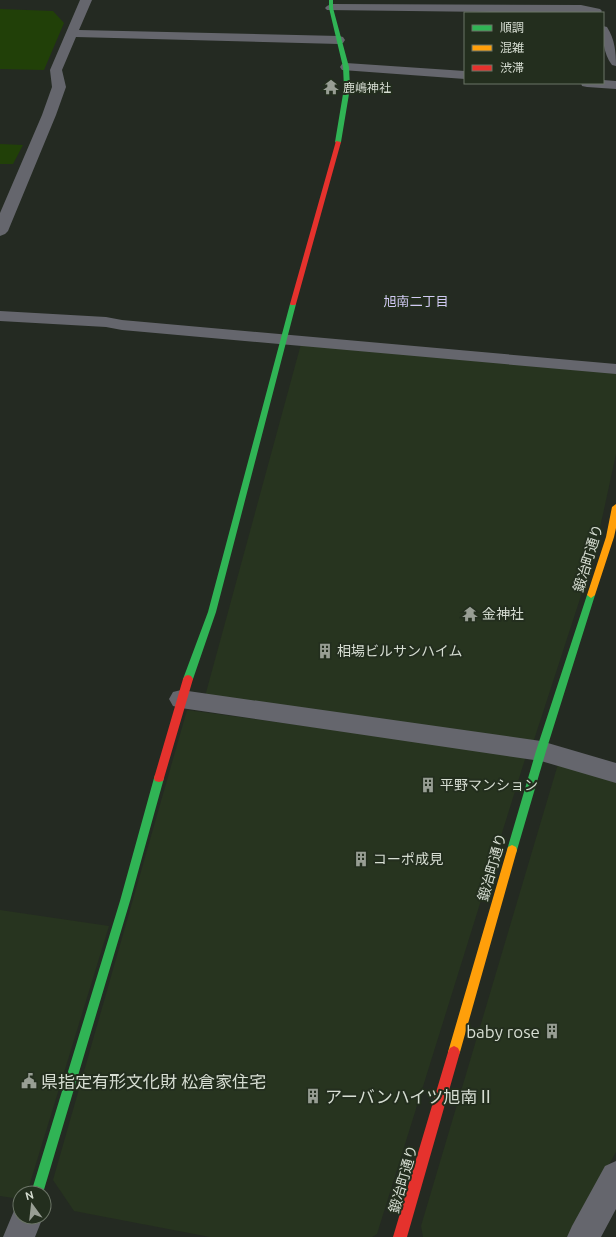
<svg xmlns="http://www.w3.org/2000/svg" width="616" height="1237" font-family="Ubuntu,'Noto Sans JP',sans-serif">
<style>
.built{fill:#27341f}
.green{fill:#214008}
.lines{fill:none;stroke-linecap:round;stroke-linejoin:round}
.street{fill:#65666d;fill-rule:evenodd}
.fast{fill:#30b455;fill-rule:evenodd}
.slow{fill:#ff9f0a;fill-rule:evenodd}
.jam{fill:#e5322d;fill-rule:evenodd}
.labels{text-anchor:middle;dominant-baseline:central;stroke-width:4;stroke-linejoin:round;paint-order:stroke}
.far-poi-label{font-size:12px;fill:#d6ddd2;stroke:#232e1e;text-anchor:start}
.far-neighbourhood-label{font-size:13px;fill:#d1c9f4;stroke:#232e1e}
.street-label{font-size:14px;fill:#d6ddd2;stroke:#232e1e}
.poi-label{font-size:14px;fill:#d6ddd2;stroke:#232e1e;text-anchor:start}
.near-poi-label{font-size:17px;fill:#d6ddd2;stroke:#232e1e;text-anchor:start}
</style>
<rect width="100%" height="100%" fill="#242a22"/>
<path class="built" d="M301 344 616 373V454L603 514 592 562 532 746 204 700Z
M187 710 526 756 377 1234 372 1237H210L74 1211 53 1180Z
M558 764 616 781V1152L568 1237H423L421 1226Z
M0 910 109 926 27 1193H20V1199L0 1196Z"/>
<path class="green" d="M0 9 53 11 64 23 44 70 0 69Z
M0 144 23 145 13 164H0Z"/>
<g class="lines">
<path class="street" d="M80 0H92L79 30 339 36 343 37 345 40 343 43 339 44 76 37 62 70 66 87 56 115 8 231 5 234 0 236V213L42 115 52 87 50 70Z
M331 4 581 5 600 9 602 11 600 13H585L327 10 325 8 327 6Z
M603 26 607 27C615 40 616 52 616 66L612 65C603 53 603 40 603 26Z
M346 63 465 71V79L342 70 340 67 342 64Z
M603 80 616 81V89L587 87 582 86 581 83H603Z
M0 311 106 317 122 320 616 364V374L122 330 106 327 0 321Z
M181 690 541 741 616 763V783L541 761 181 708 173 706 169 699 173 692Z
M616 1161V1209L601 1237H567L572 1226 605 1166Z
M20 1204V1217H43L35 1237H3L16 1206Z"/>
<path class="fast" d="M329 0H333V8L349 67 350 88 341 142 338 144 335 142 344 88 343 67 329 8Z
M293 302 296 304 216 612 193 679 191 682H185L183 679 208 612 290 304Z
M591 592 595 595 546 751 517 850 516 853 512 855 508 853 507 850 536 751 587 595Z
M159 774 163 775 164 778 130 901 43 1193H31L120 901 154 778 155 775Z"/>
<path class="slow" d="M616 504V528L614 537 595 595 591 598 587 595 606 537 612 507Z
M512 845 516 847 517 850 460 1052 458 1056 454 1058 450 1056 448 1052 507 850 508 847Z"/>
<path class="jam" d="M336 141 341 142 296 304 295 305H291L290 304Z
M188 675 191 676 193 679 164 778 163 781 159 782 155 781 154 778 183 679 185 676Z
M454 1046 458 1048 460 1052 407 1237H393L448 1052 450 1048Z"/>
</g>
<defs>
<symbol id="temple-bare" viewBox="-9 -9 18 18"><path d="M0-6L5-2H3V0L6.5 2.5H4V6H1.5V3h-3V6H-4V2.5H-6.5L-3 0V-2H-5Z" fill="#989e94" stroke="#232e1e" stroke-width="2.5" paint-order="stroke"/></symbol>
<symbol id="building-bare" viewBox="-9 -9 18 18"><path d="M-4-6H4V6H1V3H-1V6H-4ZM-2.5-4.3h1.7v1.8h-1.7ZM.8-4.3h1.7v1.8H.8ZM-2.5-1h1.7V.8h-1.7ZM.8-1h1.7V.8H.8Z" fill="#989e94" stroke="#232e1e" stroke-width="2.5" paint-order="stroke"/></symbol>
<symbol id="civic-bare" viewBox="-9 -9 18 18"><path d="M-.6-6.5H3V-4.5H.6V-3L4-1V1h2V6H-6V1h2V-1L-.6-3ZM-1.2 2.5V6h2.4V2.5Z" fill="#989e94" stroke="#232e1e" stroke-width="2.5" paint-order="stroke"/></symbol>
</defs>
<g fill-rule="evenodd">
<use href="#temple-bare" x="320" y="76" width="22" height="22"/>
<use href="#temple-bare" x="459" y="603" width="22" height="22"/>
<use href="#building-bare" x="314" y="640" width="22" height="22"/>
<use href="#building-bare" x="417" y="774" width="22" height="22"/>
<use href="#building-bare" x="350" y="848" width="22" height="22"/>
<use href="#building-bare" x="541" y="1020" width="22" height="22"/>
<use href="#civic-bare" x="18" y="1070" width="22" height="22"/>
<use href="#building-bare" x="302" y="1085" width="22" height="22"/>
</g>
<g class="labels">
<g class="far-poi-label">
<text x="343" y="87">鹿嶋神社</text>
</g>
<g class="far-neighbourhood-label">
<text x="416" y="301">旭南二丁目</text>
</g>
<g class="street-label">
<text transform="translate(588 558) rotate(-73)">鍛冶町通り</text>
<text transform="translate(492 867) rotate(-74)">鍛冶町通り</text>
<text transform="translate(403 1179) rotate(-74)">鍛冶町通り</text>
</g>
<g class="poi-label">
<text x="482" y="614">金神社</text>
<text x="337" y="651">相場ビルサンハイム</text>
<text x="440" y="785">平野マンション</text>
<text x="373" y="859">コーポ成見</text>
</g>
<g class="near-poi-label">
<text x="540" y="1031" text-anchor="end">baby rose</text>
<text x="41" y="1081">県指定有形文化財 松倉家住宅</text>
<text x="325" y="1096">アーバンハイツ旭南Ⅱ</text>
</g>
</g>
<rect x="464" y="12" width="140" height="72" fill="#232e1e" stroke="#6b7466"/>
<rect x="472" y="25" width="20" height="6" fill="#30b455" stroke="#6b7466"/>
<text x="500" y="32" font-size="12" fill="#d6ddd2">順調</text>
<rect x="472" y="45" width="20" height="6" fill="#ff9f0a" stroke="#6b7466"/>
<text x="500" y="52" font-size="12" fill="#d6ddd2">混雑</text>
<rect x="472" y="65" width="20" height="6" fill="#e5322d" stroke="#6b7466"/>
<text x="500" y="72" font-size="12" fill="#d6ddd2">渋滞</text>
<g transform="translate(32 1205) rotate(345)"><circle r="19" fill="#232e1e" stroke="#6b7466"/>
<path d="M0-3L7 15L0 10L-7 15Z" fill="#989e94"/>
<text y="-6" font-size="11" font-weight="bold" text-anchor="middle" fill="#d6ddd2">N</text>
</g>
</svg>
